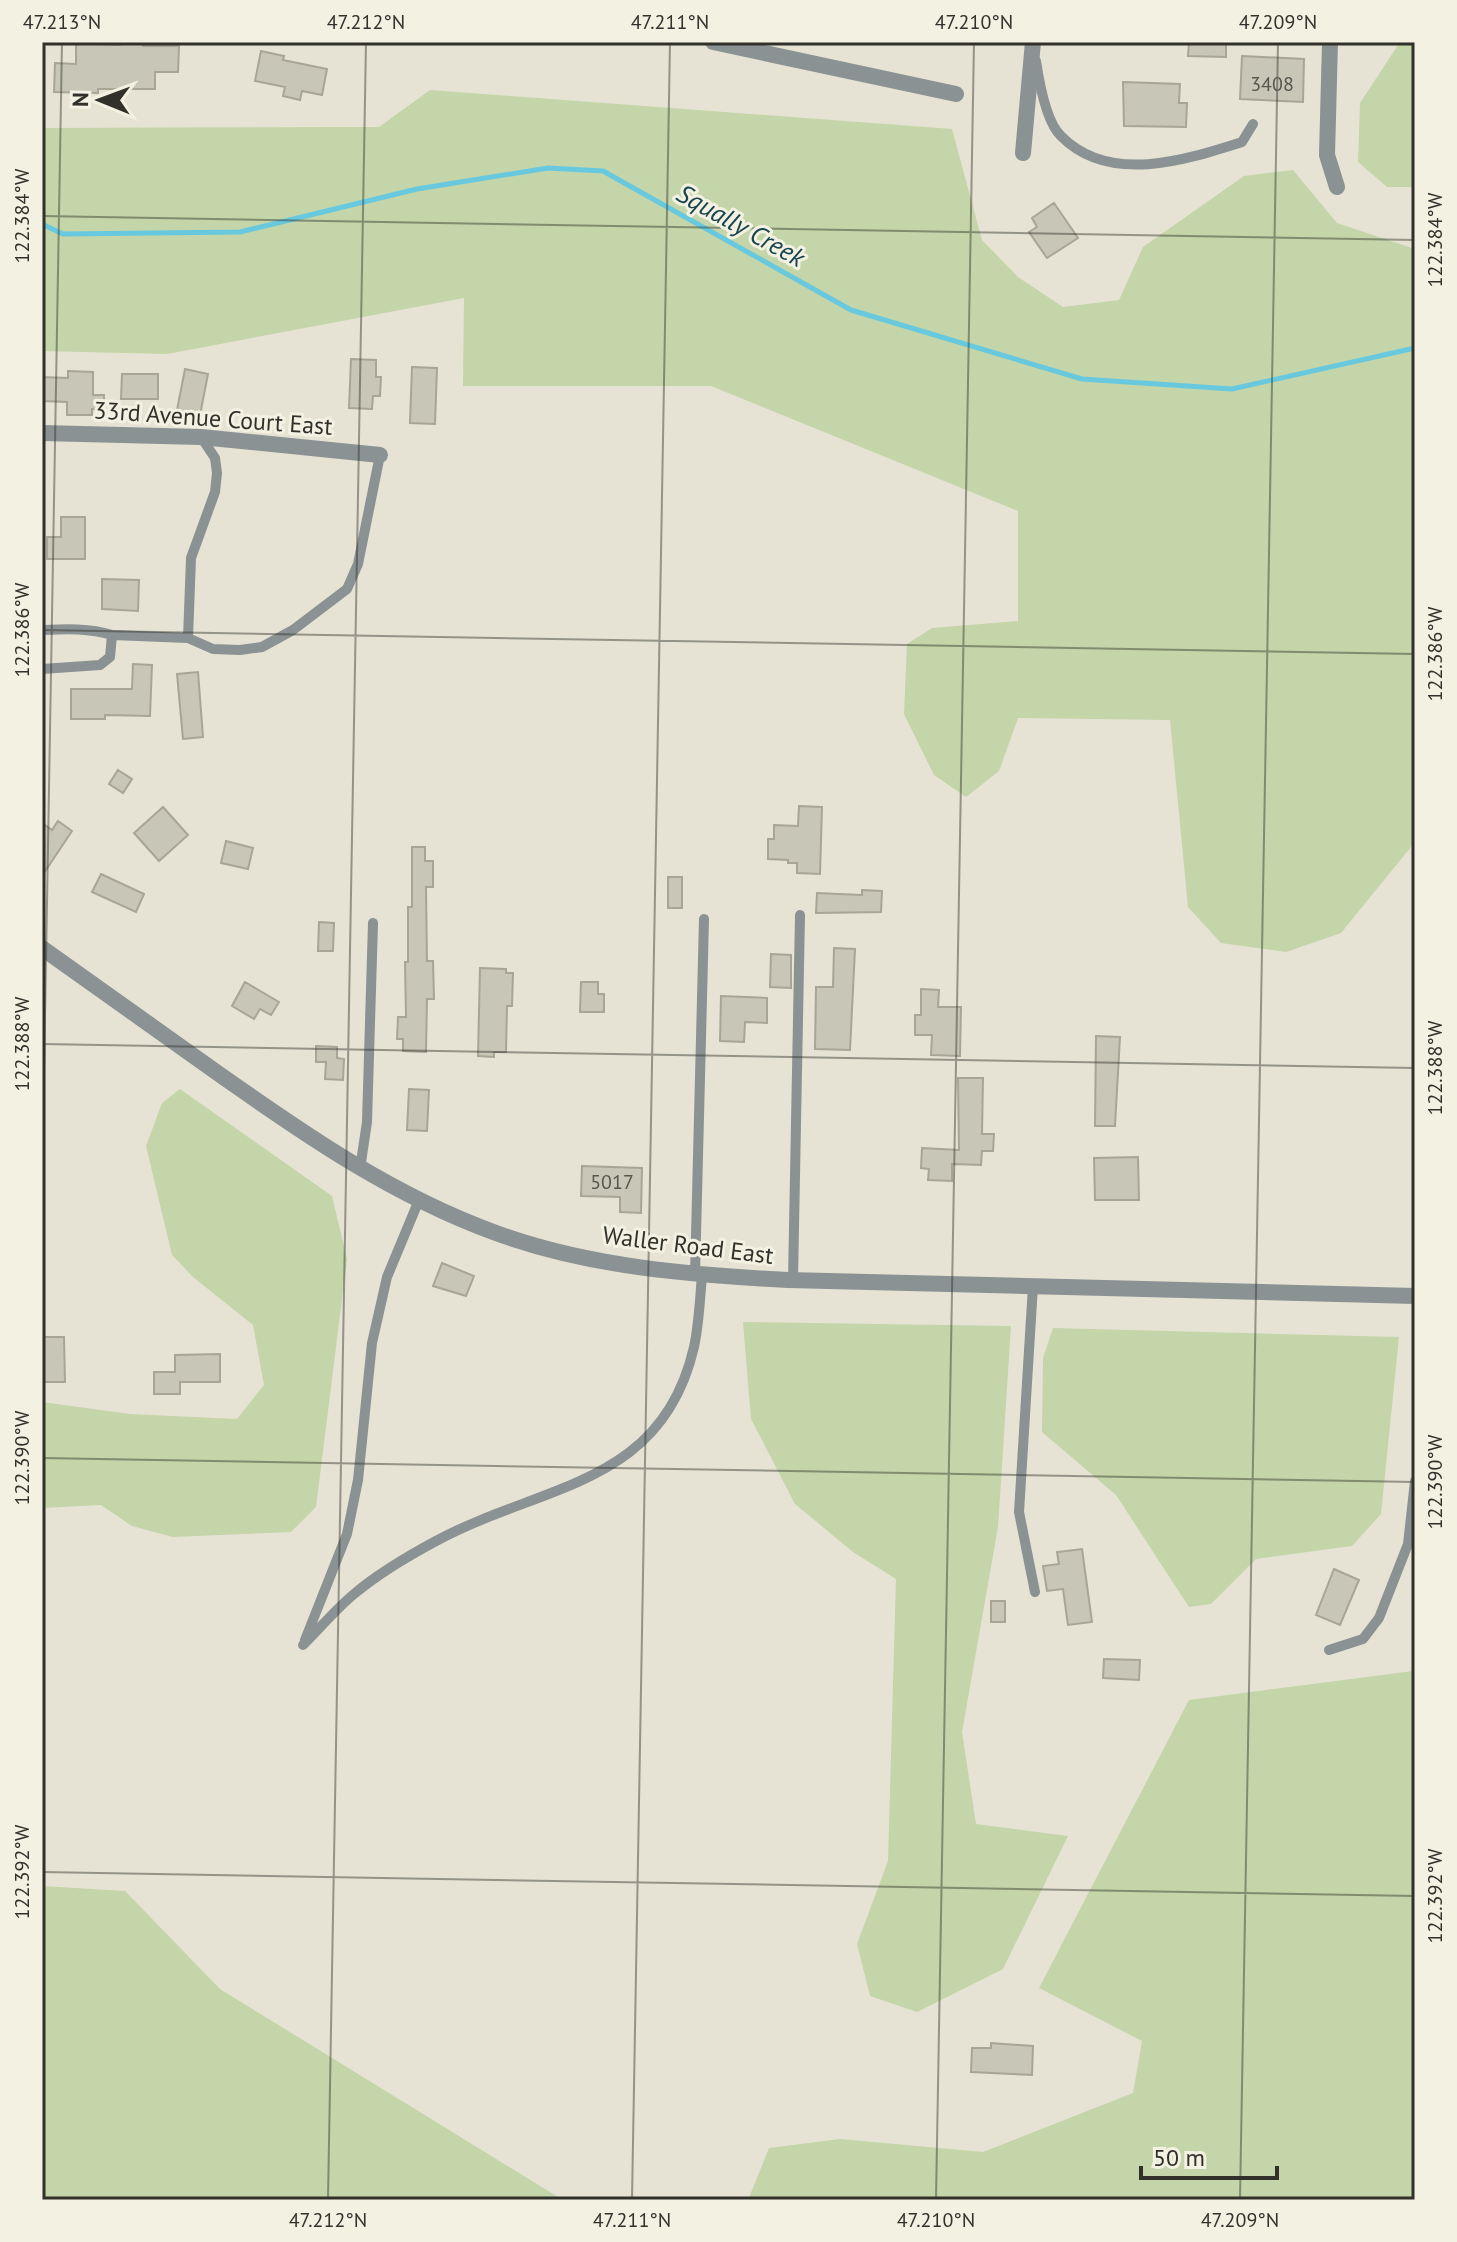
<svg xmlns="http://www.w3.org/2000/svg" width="1457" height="2242" font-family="'PT Sans',sans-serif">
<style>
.green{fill:#c3d5a9}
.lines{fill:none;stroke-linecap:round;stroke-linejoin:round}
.stream{stroke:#68c9de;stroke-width:5}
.building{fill:#c8c6b7;stroke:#a8a597;stroke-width:2}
.service{stroke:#8a9293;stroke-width:10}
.minor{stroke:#8a9293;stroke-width:16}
.tertiary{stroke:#8a9293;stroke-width:16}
.ticks{fill:none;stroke:#31302b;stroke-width:2;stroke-opacity:0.45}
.labels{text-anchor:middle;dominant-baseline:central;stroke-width:6;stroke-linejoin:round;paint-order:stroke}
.number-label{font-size:20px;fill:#57564e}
.street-label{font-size:24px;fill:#31302b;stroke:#f3f1e1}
.water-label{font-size:26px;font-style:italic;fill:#18444d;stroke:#f3f1e1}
.neatline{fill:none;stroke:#31302b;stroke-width:3}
.ticks-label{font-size:20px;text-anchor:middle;fill:#31302b}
</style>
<rect width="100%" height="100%" fill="#e6e3d4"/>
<path class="green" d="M1400 42H1415V187H1387L1358 162 1360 103Z
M430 90 952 129 982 240 1018 277 1063 307 1119 300 1143 247 1244 176 1293 170 1337 223 1415 249V842L1341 933 1286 952 1221 943 1188 907 1170 720 1018 718 999 771 966 797 934 775 904 714 907 644 932 628 1018 621V511L711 386H463L464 298 167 354 42 351V128L379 127Z
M180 1089 332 1196 347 1259 316 1507 291 1532 173 1537 132 1526 101 1505 42 1508V1402L130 1414 237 1419 264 1385 253 1325 193 1277 172 1255 146 1146 162 1103Z
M743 1322 1011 1326 998 1527 962 1732 976 1824 1068 1836 1003 1969 917 2012 870 1996 857 1944 888 1861 896 1579 853 1552 795 1504 751 1419Z
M1053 1328 1399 1337 1381 1514 1352 1546 1256 1559 1211 1604 1189 1607 1116 1495 1042 1432 1043 1358Z
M1415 1662V2200H748L769 2148 840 2139 983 2152 1133 2093 1142 2041 1039 1988 1189 1700 1413 1671Z
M42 1886 125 1891 220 1989 563 2200H42Z"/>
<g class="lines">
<path class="stream" d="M42 224 63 234 240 232 417 189 548 168 603 171 851 310 1082 379 1232 389 1415 348"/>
</g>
<path class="building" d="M120 42H143V46H179L178 72H155V89H98V93L54 92 55 63 76 64V43L120 45Z
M1189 42H1226V57L1188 56Z
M261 51 284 56 283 60 327 69 322 95 302 91 300 100 283 96 285 87 255 81Z
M1242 56 1304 59 1303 102 1240 99Z
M1123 82 1180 84 1179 103H1187L1186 127 1124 126Z
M1054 203 1078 238 1047 258 1029 232 1037 227 1032 218Z
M351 359 376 360V377H381L380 396H373L372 409 349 408Z
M412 367 437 368 435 424 410 423Z
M185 369 208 374 200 415 177 410Z
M68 371 93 372V395H104V410L92 409V415H67V402L42 401V377L68 378Z
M122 374H158V399H121Z
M61 517H85V559H47V537H61Z
M102 579 139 580 138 611 102 609Z
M133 664 152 665 150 716 105 715V719H71V689H132Z
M198 672 203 737 183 739 177 674Z
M118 770 132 779 123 793 109 784Z
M799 806 822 807 820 874 797 873V863H788V860L768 859V839H774V825L798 826Z
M163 807 188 835 159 861 134 833Z
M58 821 72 831 42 876V823L52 830Z
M226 841 253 848 248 869 221 863Z
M412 847H425V861H433V887H426L427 961H433L434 999H427L426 1052 403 1051V1039H397L398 1017H406L405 962H408V907H412Z
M101 874 144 894 136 912 92 892Z
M668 877H682V908H668Z
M862 890 882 891 881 912 816 913 817 893 862 895Z
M319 922 334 923 333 951H318Z
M834 948 855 949 850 1050 815 1049 816 987H833Z
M771 954 791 955V988L770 987Z
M480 968 506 969V973H513L512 1006H507L506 1052H494V1057L478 1056Z
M245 982 279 1002 271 1015 260 1009 254 1019 232 1006Z
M581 982H598V994H604V1012H580Z
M921 989 939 990 938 1007H961L960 1056 931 1055 932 1035H915V1015H921Z
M721 996 767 998V1023L745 1022 744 1042 720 1041Z
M1096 1036 1120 1037 1115 1126H1095Z
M316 1046 337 1047V1058L344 1059 343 1080 325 1079 326 1062H316Z
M958 1078H983L982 1134H994L993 1151H982L981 1165 952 1164V1181L928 1180 929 1169 921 1168 922 1148 959 1150Z
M409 1089 429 1090 427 1131 407 1130Z
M1138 1157 1139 1200H1095L1094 1158Z
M582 1166 642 1168 641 1213 620 1212V1197L581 1196Z
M442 1263 474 1276 466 1296 433 1286Z
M42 1337H64L65 1382H42Z
M220 1354V1382H180V1394H154V1372H175V1355Z
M1082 1549 1092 1622 1068 1625 1063 1589 1047 1591 1043 1566 1059 1564 1057 1552Z
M1334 1569 1359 1580 1340 1625 1316 1615Z
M991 1601H1005V1622H991Z
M1104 1659 1140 1660 1139 1680 1103 1678Z
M991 2043 1033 2046 1032 2075 971 2072 972 2048H991Z"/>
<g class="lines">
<path class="service" d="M1036 61C1039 81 1046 122 1061 136 1109 185 1186 160 1242 142L1253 124
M42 630C67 629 88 628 112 635L110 657 100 665 42 669
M112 635 188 638 213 649 240 650 262 647 293 630 347 589 358 564 380 455
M188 638 191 558 215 492 217 473 215 458 201 437
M360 1169 367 1122 373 923
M695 1275 704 919
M793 1280 800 915
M1033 1286 1019 1512 1035 1592
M305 1640 347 1534 358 1480 372 1343 387 1277 419 1200
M303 1645C320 1628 336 1609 354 1594 379 1573 408 1556 436 1541 541 1484 662 1487 694 1347 699 1324 700 1299 702 1275
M1329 1650 1363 1639 1379 1618 1408 1544 1415 1481"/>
<path class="minor" d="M713 42 956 94
M1330 42 1327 155 1337 187
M1023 153 1033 42
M42 433 201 437 380 455"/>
<path class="tertiary" d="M42 948C101 990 160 1032 219 1074 307 1136 394 1196 496 1233 589 1267 691 1275 788 1280L1415 1296"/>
</g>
<path class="ticks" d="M42 216 1415 240M42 630 1415 654M42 1044 1415 1068M42 1190 62 42M42 1458 1415 1482M42 1872 1415 1896M328 2200 366 42M632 2200 670 42M936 2200 974 42M1240 2200 1278 42"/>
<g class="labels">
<g class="number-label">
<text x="1272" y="84">3408</text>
<text x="612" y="1182">5017</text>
</g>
<g class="street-label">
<text transform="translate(213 418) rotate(4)">33rd Avenue Court East</text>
<text transform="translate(688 1245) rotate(7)">Waller Road East</text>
</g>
<g class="water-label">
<text transform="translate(741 225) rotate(29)">Squally Creek</text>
</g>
</g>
<rect width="1457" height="2242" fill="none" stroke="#f3f1e1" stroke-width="88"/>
<g transform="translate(100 100) rotate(271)" stroke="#f3f1e1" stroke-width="6" paint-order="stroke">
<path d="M0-6L14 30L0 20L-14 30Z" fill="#31302b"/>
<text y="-12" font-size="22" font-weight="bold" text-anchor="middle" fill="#31302b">N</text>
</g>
<path d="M1141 2166v12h136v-12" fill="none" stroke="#31302b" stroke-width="4"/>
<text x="1153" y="2166" font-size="24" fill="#31302b" stroke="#f3f1e1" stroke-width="6" paint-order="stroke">50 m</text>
<rect x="44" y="44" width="1369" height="2154" class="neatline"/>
<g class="ticks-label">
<text x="62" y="29">47.213°N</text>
<text x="366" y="29">47.212°N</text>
<text x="670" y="29">47.211°N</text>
<text x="974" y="29">47.210°N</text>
<text x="1278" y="29">47.209°N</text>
<text transform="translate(22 216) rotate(-90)" y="7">122.384°W</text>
<text transform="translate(1435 240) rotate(-90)" y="7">122.384°W</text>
<text transform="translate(22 630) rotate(-90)" y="7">122.386°W</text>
<text transform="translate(1435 654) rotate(-90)" y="7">122.386°W</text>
<text transform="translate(22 1044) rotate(-90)" y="7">122.388°W</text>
<text transform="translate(1435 1068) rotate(-90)" y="7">122.388°W</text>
<text transform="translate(22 1458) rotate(-90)" y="7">122.390°W</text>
<text transform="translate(1435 1482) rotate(-90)" y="7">122.390°W</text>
<text transform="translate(22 1872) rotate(-90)" y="7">122.392°W</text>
<text transform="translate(1435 1896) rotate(-90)" y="7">122.392°W</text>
<text x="328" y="2227">47.212°N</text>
<text x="632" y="2227">47.211°N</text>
<text x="936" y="2227">47.210°N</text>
<text x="1240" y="2227">47.209°N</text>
</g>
</svg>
